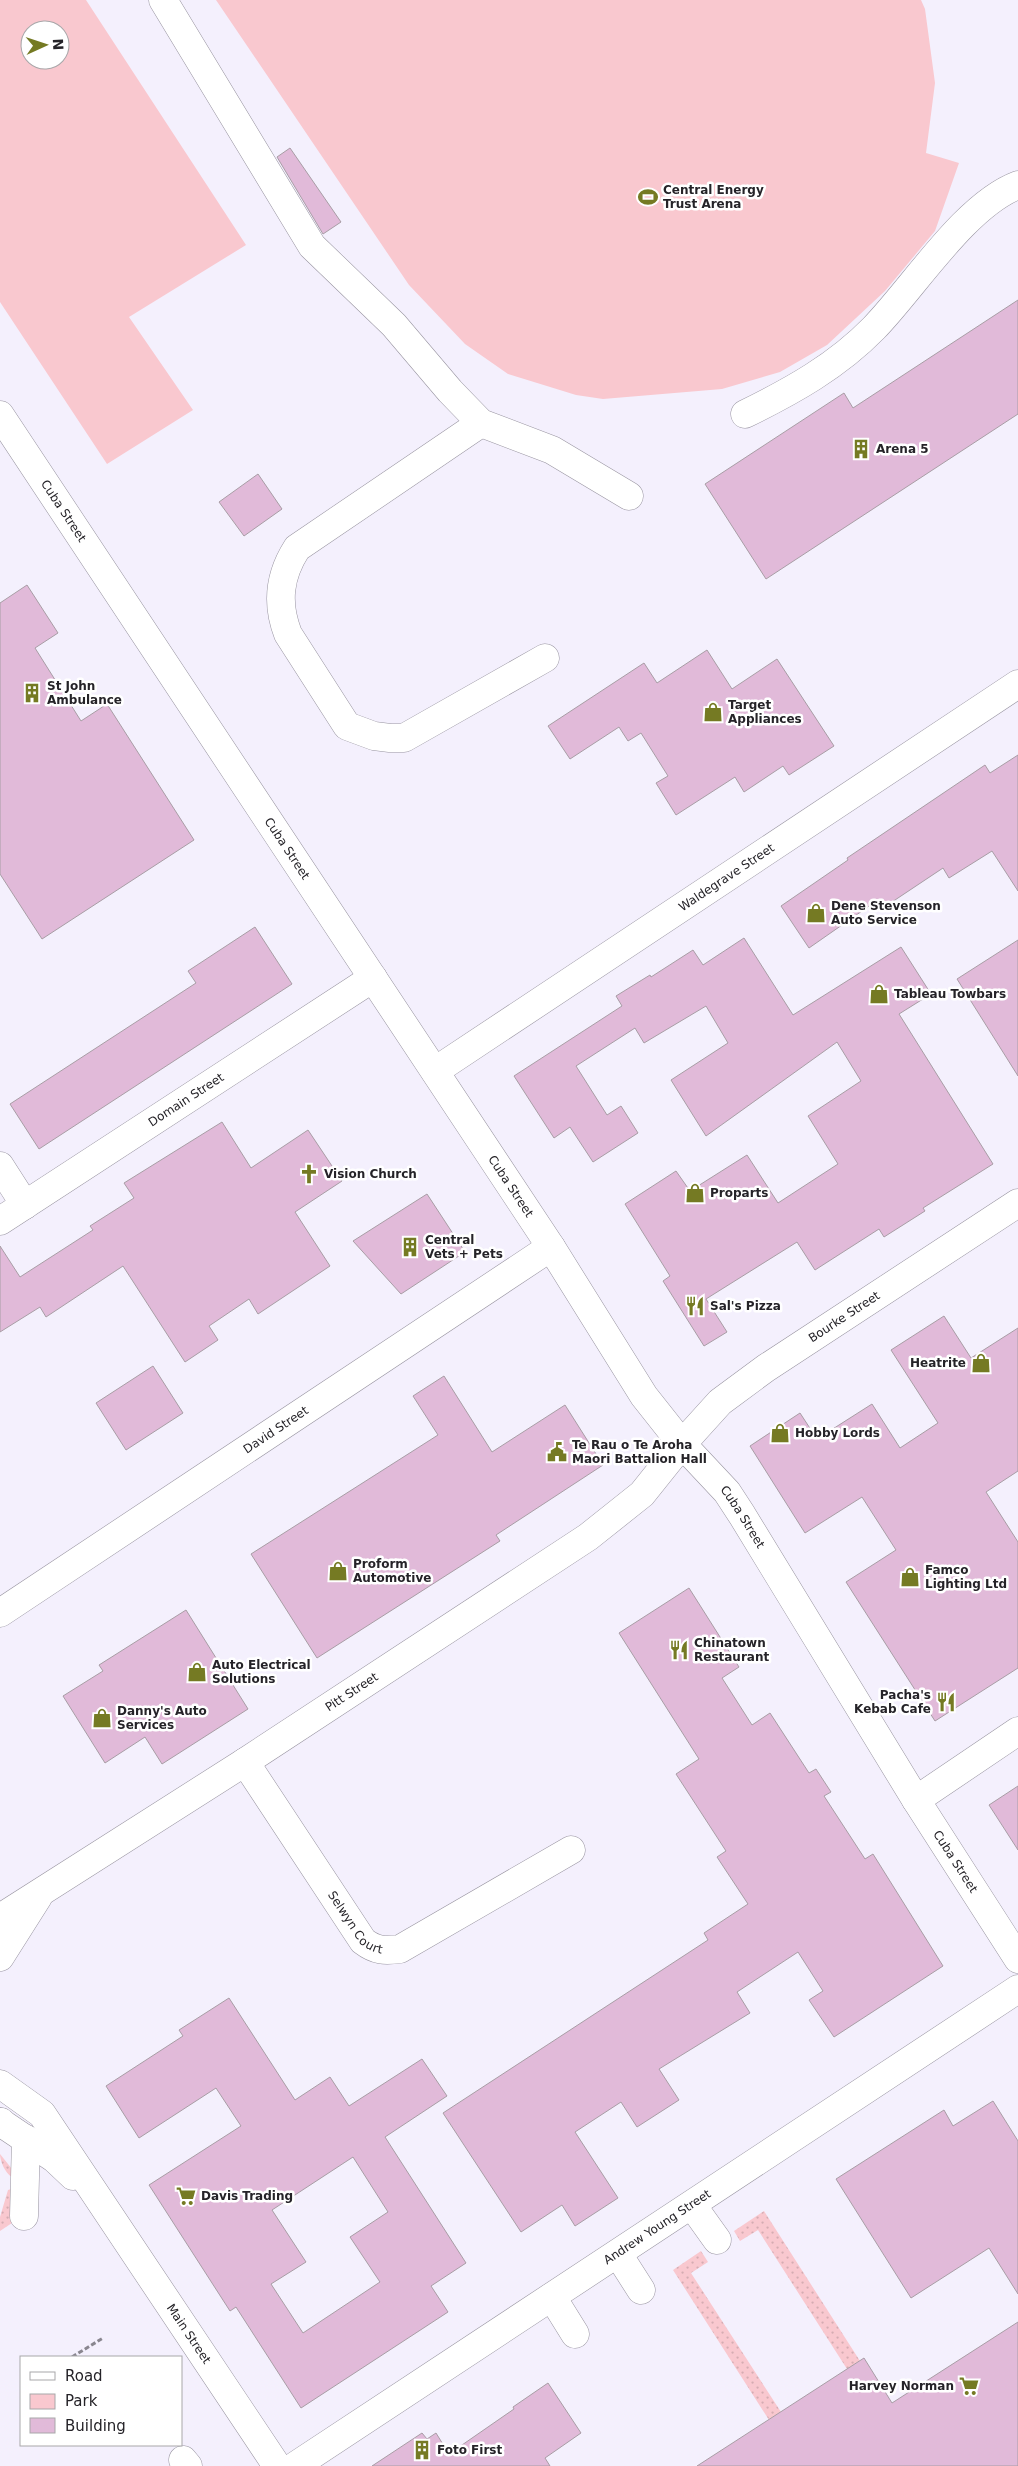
<svg xmlns="http://www.w3.org/2000/svg" width="1018" height="2466" font-family="'DejaVu Sans',sans-serif">
<style>
.grass{fill:url(#grass-dots)}
.park{fill:#f9c8cf;fill-rule:evenodd}
.building{fill:#e1bad9;stroke:#a89da5;fill-rule:evenodd}
.lines{fill:none;stroke-linecap:round;stroke-linejoin:round}
.minor-casing{stroke:#9894a0;stroke-width:29}
.major-casing{stroke:#9894a0;stroke-width:29}
.path{stroke:#89868f;stroke-width:3;stroke-dasharray:5 2.5;stroke-linecap:butt}
.minor{stroke:#fff;stroke-width:28}
.major{stroke:#fff;stroke-width:28}
.labels{text-anchor:middle;dominant-baseline:central;stroke-width:5;stroke-linejoin:round;paint-order:stroke}
.poi-label{font-size:12px;font-weight:bold;fill:#252328;stroke:#fff;text-anchor:start}
.street-label{font-size:12px;fill:#252328;stroke:#fff}
</style>
<defs>
<pattern id="grass-dots" width="8" height="8" patternUnits="userSpaceOnUse" patternTransform="scale(1.25)"><rect width="8" height="8" fill="#f9c8cf"/><path d="M2 2h.1M6 6h.1" fill="none" stroke="#d5acb2" stroke-width="1.8" stroke-linecap="round"/></pattern>
</defs>
<rect width="100%" height="100%" fill="#f4f0fd"/>
<path class="grass" d="M0 2154 12 2169V2177C5 2173 0 2161 0 2154Z
M17 2187 12 2223 0 2231V2217L8 2190Z
M764 2211 860 2361 847 2369 758 2230 740 2241 734 2231Z
M701 2251 708 2262 691 2273 781 2412 769 2420 673 2270Z"/>
<path class="park" d="M0 0H86L246 245 129 317 193 410 107 464 0 302ZM30 30H60V60H30Z
M216 0H921L925 9 935 83 926 153 959 163 935 231 885 291 827 345 780 372 722 389 603 399 576 395 508 374 465 344 409 285Z"/>
<path class="building" d="M290 148 341 222 323 234 277 157Z
M1018 300V414L766 579 705 484 844 393 853 408Z
M258 474 282 509 244 536 219 502Z
M27 585 58 633 35 648 81 721 107 704 194 840 42 939 0 874V603Z
M707 650 732 689 777 659 834 746 789 775 783 766 744 792 735 777 676 815 656 783 668 776 641 733 628 741 619 727 570 759 548 726 644 663 657 683Z
M1018 755V891L992 851 949 878 943 868 880 910 875 902 809 948 781 906 848 860 847 858 985 765 990 773Z
M255 927 292 984 39 1149 10 1104 196 983 188 971Z
M744 938 793 1015 901 947 931 994 899 1014 993 1164 923 1208 925 1211 884 1237 879 1229 815 1270 797 1242 706 1299 727 1332 704 1346 663 1281 670 1276 625 1204 676 1171 690 1191 747 1155 778 1203 838 1164 808 1116 861 1081 837 1042 706 1136 671 1080 728 1043 706 1006 644 1043 635 1028 576 1066 607 1115 621 1106 638 1133 593 1162 570 1127 554 1138 514 1076 622 1006 616 996 650 975 651 977 693 950 703 965Z
M1018 940V1076L957 979Z
M222 1122 251 1168 308 1130 342 1181 295 1212 330 1266 258 1314 249 1299 209 1326 218 1340 185 1362 123 1266 46 1317 40 1307 0 1332V1246L20 1277 93 1230 90 1226 134 1198 124 1183Z
M427 1194 465 1252 401 1294 353 1241Z
M944 1316 971 1358 1018 1328V1471L986 1492 1018 1542V1668L935 1721 846 1582 896 1550 862 1497 805 1533 750 1446 800 1413 817 1439 872 1404 900 1448 938 1423 891 1350Z
M153 1366 183 1413 126 1450 96 1403Z
M444 1376 492 1452 565 1405 603 1465 496 1535 500 1541 317 1658 251 1554 438 1435 413 1396Z
M689 1588 739 1667 722 1678 752 1725 770 1713 809 1773 816 1769 831 1792 824 1796 865 1859 873 1854 943 1966 834 2037 809 2000 823 1991 798 1952 737 1992 750 2013 659 2069 679 2100 637 2127 621 2102 575 2132 618 2198 575 2226 562 2205 521 2232 443 2113 708 1940 704 1933 748 1904 717 1857 726 1851 676 1774 699 1759 619 1633Z
M186 1610 248 1709 162 1764 145 1737 105 1763 63 1696 103 1671 99 1665Z
M1018 1786V1850L989 1805Z
M229 1998 295 2100 330 2077 349 2106 422 2059 447 2096 385 2137 466 2263 431 2286 448 2312 301 2408 236 2307 230 2311 149 2185 241 2126 216 2088 139 2138 106 2086 183 2036 179 2030ZM353 2157 388 2212 350 2237 380 2282 303 2333 271 2284 306 2262 272 2210Z
M993 2101 1018 2141V2294L989 2248 911 2298 836 2179 944 2110 953 2126Z
M1018 2322V2466H697L864 2358 892 2403Z
M548 2383 581 2433 545 2458 550 2466H372L422 2433 427 2439 436 2433 449 2454 514 2409 513 2407Z"/>
<g class="lines">
<defs>
<g id="minor">
<path d="M163 0 312 246 394 325 450 391 481 423 552 450 629 496"/>
<path d="M745 414C792 391 837 366 874 328 914 287 965 205 1018 185"/>
<path id="s1" d="M0 415 551 1247 644 1396 682 1444 727 1492 742 1515 916 1800 1018 1959"/>
<path d="M481 423 297 548C279 576 276 603 288 634L347 726 374 736 390 738H404L545 658"/>
<path id="s2" d="M435 1071 1018 684"/>
<path d="M0 1166 25 1205"/>
<path id="s3" d="M0 1221 373 978"/>
<path id="s4" d="M0 1613 551 1247"/>
<path id="s5" d="M245 1762 363 1941C376 1951 385 1951 400 1949L571 1850"/>
<path d="M916 1800 1018 1731"/>
<path id="s6" d="M0 2084 42 2114 277 2466"/>
<path d="M0 2122 55 2159 73 2176"/>
<path d="M692 2205 717 2240"/>
<path d="M24 2216 26 2139"/>
<path d="M618 2254 641 2290"/>
<path d="M552 2297 575 2334"/>
<path d="M183 2460 188 2466"/>
<path id="s7" d="M295 2466 1018 1989"/>
</g>
<g id="major">
<path id="s8" d="M0 1918 245 1762 588 1537 642 1494 682 1444 720 1402 766 1368 1018 1203"/>
<path d="M0 1957 38 1897"/>
<path d="M0 2122H1"/>
</g>
</defs>
<use href="#minor" class="minor-casing"/>
<use href="#major" class="major-casing"/>
<path class="path" d="M72 2357 103 2338"/>
<use href="#minor" class="minor"/>
<use href="#major" class="major"/>
</g>
<defs>
<symbol id="stadium-bare" viewBox="-9 -9 18 18"><path d="M0-5a6.5 5 0 1 0 0 10a6.5 5 0 1 0 0-10ZM-3.5-1.8h7v3.6h-7Z" fill="#757a23" stroke="#fff" stroke-width="2.5" paint-order="stroke"/></symbol>
<symbol id="building-bare" viewBox="-9 -9 18 18"><path d="M-4-6H4V6H1V3H-1V6H-4ZM-2.5-4.3h1.7v1.8h-1.7ZM.8-4.3h1.7v1.8H.8ZM-2.5-1h1.7V.8h-1.7ZM.8-1h1.7V.8H.8Z" fill="#757a23" stroke="#fff" stroke-width="2.5" paint-order="stroke"/></symbol>
<symbol id="shop-bare" viewBox="-9 -9 18 18"><path d="M-5-2.5h2.3a2.7 3.5 0 0 1 5.4 0H5L5.5 6h-11ZM-1.5-2.5h3a1.5 2.3 0 0 0-3 0Z" fill="#757a23" stroke="#fff" stroke-width="2.5" paint-order="stroke"/></symbol>
<symbol id="church-bare" viewBox="-9 -9 18 18"><path d="M-1.2-6h2.4v3.5h3.3v2.4h-3.3V6h-2.4V-.1h-3.3v-2.4h3.3Z" fill="#757a23" stroke="#fff" stroke-width="2.5" paint-order="stroke"/></symbol>
<symbol id="restaurant-bare" viewBox="-9 -9 18 18"><path d="M-5-6h1v4h1v-4h1v4h1v-4h1v5L-1.5 .5V6h-2V.5L-5-1ZM5-6V6H3V1.5H1.5Q1.5-4 5-6Z" fill="#757a23" stroke="#fff" stroke-width="2.5" paint-order="stroke"/></symbol>
<symbol id="civic-bare" viewBox="-9 -9 18 18"><path d="M-.6-6.5H3V-4.5H.6V-3L4-1V1h2V6H-6V1h2V-1L-.6-3ZM-1.2 2.5V6h2.4V2.5Z" fill="#757a23" stroke="#fff" stroke-width="2.5" paint-order="stroke"/></symbol>
<symbol id="supermarket-bare" viewBox="-9 -9 18 18"><path d="M-6-5.5h2.5l.6 2H6L4.5 2H-2.5L-4.4-4H-6ZM-1.5 3.2a1.3 1.3 0 1 0 .1 0ZM3 3.2a1.3 1.3 0 1 0 .1 0Z" fill="#757a23" stroke="#fff" stroke-width="2.5" paint-order="stroke"/></symbol>
</defs>
<g fill-rule="evenodd">
<use href="#stadium-bare" x="634" y="183" width="28" height="28"/>
<use href="#building-bare" x="847" y="435" width="28" height="28"/>
<use href="#building-bare" x="18" y="679" width="28" height="28"/>
<use href="#shop-bare" x="699" y="698" width="28" height="28"/>
<use href="#shop-bare" x="802" y="899" width="28" height="28"/>
<use href="#shop-bare" x="865" y="980" width="28" height="28"/>
<use href="#church-bare" x="295" y="1160" width="28" height="28"/>
<use href="#shop-bare" x="681" y="1179" width="28" height="28"/>
<use href="#building-bare" x="396" y="1233" width="28" height="28"/>
<use href="#restaurant-bare" x="681" y="1292" width="28" height="28"/>
<use href="#shop-bare" x="967" y="1349" width="28" height="28"/>
<use href="#shop-bare" x="766" y="1419" width="28" height="28"/>
<use href="#civic-bare" x="543" y="1438" width="28" height="28"/>
<use href="#shop-bare" x="324" y="1557" width="28" height="28"/>
<use href="#shop-bare" x="896" y="1563" width="28" height="28"/>
<use href="#restaurant-bare" x="665" y="1636" width="28" height="28"/>
<use href="#shop-bare" x="183" y="1658" width="28" height="28"/>
<use href="#restaurant-bare" x="932" y="1688" width="28" height="28"/>
<use href="#shop-bare" x="88" y="1704" width="28" height="28"/>
<use href="#supermarket-bare" x="172" y="2182" width="28" height="28"/>
<use href="#supermarket-bare" x="955" y="2372" width="28" height="28"/>
<use href="#building-bare" x="408" y="2436" width="28" height="28"/>
</g>
<g class="labels">
<g class="poi-label">
<text x="663" y="190">Central Energy<tspan x="663" dy="14">Trust Arena</tspan></text>
<text x="876" y="449">Arena 5</text>
<text x="47" y="686">St John<tspan x="47" dy="14">Ambulance</tspan></text>
<text x="728" y="705">Target<tspan x="728" dy="14">Appliances</tspan></text>
<text x="831" y="906">Dene Stevenson<tspan x="831" dy="14">Auto Service</tspan></text>
<text x="894" y="994">Tableau Towbars</text>
<text x="324" y="1174">Vision Church</text>
<text x="710" y="1193">Proparts</text>
<text x="425" y="1240">Central<tspan x="425" dy="14">Vets + Pets</tspan></text>
<text x="710" y="1306">Sal's Pizza</text>
<text x="966" y="1363" text-anchor="end">Heatrite</text>
<text x="795" y="1433">Hobby Lords</text>
<text x="572" y="1445">Te Rau o Te Aroha<tspan x="572" dy="14">Maori Battalion Hall</tspan></text>
<text x="353" y="1564">Proform<tspan x="353" dy="14">Automotive</tspan></text>
<text x="925" y="1570">Famco<tspan x="925" dy="14">Lighting Ltd</tspan></text>
<text x="694" y="1643">Chinatown<tspan x="694" dy="14">Restaurant</tspan></text>
<text x="212" y="1665">Auto Electrical<tspan x="212" dy="14">Solutions</tspan></text>
<text x="931" y="1695" text-anchor="end">Pacha's<tspan x="931" dy="14">Kebab Cafe</tspan></text>
<text x="117" y="1711">Danny's Auto<tspan x="117" dy="14">Services</tspan></text>
<text x="201" y="2196">Davis Trading</text>
<text x="954" y="2386" text-anchor="end">Harvey Norman</text>
<text x="437" y="2450">Foto First</text>
</g>
<g class="street-label">
<text stroke="none"><textPath href="#s1" startOffset="115">Cuba Street</textPath></text>
<text stroke="none"><textPath href="#s1" startOffset="520">Cuba Street</textPath></text>
<text stroke="none"><textPath href="#s2" startOffset="350">Waldegrave Street</textPath></text>
<text stroke="none"><textPath href="#s3" startOffset="222">Domain Street</textPath></text>
<text stroke="none"><textPath href="#s1" startOffset="925">Cuba Street</textPath></text>
<text stroke="none"><textPath href="#s8" startOffset="1041">Bourke Street</textPath></text>
<text stroke="none"><textPath href="#s4" startOffset="331">David Street</textPath></text>
<text stroke="none"><textPath href="#s1" startOffset="1330">Cuba Street</textPath></text>
<text stroke="none"><textPath href="#s8" startOffset="418">Pitt Street</textPath></text>
<text stroke="none"><textPath href="#s1" startOffset="1735">Cuba Street</textPath></text>
<text stroke="none"><textPath href="#s5" startOffset="196">Selwyn Court</textPath></text>
<text stroke="none"><textPath href="#s7" startOffset="434">Andrew Young Street</textPath></text>
<text stroke="none"><textPath href="#s6" startOffset="316">Main Street</textPath></text>
</g>
</g>
<rect x="20" y="2356" width="162" height="90" fill="#ffffff" stroke="#a8a7a9"/>
<rect x="30" y="2372" width="25" height="8" fill="#ffffff" stroke="#a8a7a9"/>
<text x="65" y="2381" font-size="15" fill="#252328">Road</text>
<rect x="30" y="2394" width="25" height="15" fill="#f9c8cf" stroke="#a8a7a9"/>
<text x="65" y="2406" font-size="15" fill="#252328">Park</text>
<rect x="30" y="2418" width="25" height="15" fill="#e1bad9" stroke="#a8a7a9"/>
<text x="65" y="2431" font-size="15" fill="#252328">Building</text>
<g transform="translate(45 45) rotate(87)"><circle r="24" fill="#ffffff" stroke="#a8a7a9"/>
<path d="M0-4L9 19L0 12L-9 19Z" fill="#757a23"/>
<text y="-8" font-size="14" font-weight="bold" text-anchor="middle" fill="#252328">N</text>
</g>
</svg>
